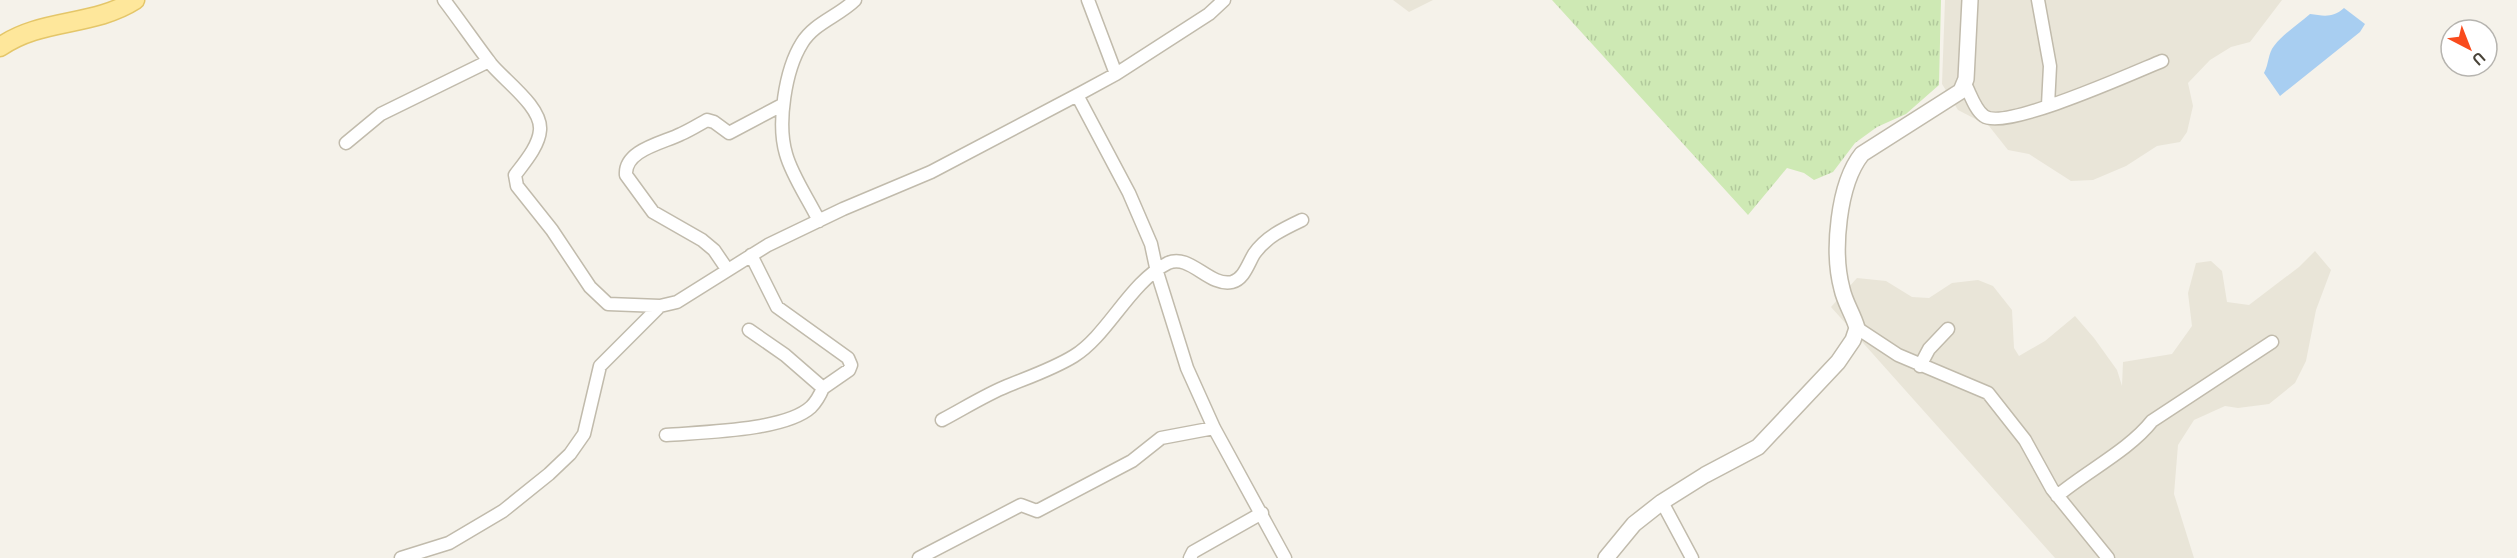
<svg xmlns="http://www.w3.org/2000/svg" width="2517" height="558" font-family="Overpass,sans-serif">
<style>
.residential{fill:#e9e5d8}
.grass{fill:url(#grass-tufts)}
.water{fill:#a8cef1}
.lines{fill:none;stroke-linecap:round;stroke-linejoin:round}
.minor-casing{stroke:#c1bbac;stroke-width:15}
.tertiary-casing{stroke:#c1bbac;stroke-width:18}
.primary-casing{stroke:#e4c669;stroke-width:21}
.minor{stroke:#fff;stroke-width:12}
.tertiary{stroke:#fff;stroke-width:15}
.primary{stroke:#fee79b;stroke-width:18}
</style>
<defs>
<pattern id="grass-tufts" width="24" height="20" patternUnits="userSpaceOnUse" patternTransform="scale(1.5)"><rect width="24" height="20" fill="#cee9b4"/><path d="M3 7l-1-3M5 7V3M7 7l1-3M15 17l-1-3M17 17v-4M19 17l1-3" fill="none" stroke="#b2c99c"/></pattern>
</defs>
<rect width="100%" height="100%" fill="#f5f2ea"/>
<path class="residential" d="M1393 0H1433L1409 12Z
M1945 0H2282L2250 42 2231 47 2210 60 2188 83 2193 106 2187 132 2180 142 2157 146 2126 166 2093 180 2071 181 2029 154 2008 150 1989 126 1958 110 1942 84Z
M2315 251 2331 270 2316 310 2306 361 2295 383 2269 404 2238 408 2225 406 2194 420 2178 445 2174 494 2194 558H2055L1831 307 1857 278 1886 281 1912 297 1929 298 1952 283 1978 280 1993 286 2012 310 2014 348 2019 356 2045 341 2075 316 2094 338 2117 370 2122 386 2123 362 2172 354 2192 326 2188 293 2196 263 2211 261 2222 271 2227 302 2249 305 2299 267Z"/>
<path class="grass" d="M1552 0H1941L1939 85 1906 114 1877 127 1855 143 1833 172 1814 180 1804 173 1787 168 1748 215Z"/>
<path class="water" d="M2344 8 2365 24 2360 32 2280 96 2264 73C2269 64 2268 53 2274 46 2284 33 2299 24 2310 14 2324 16 2333 18 2344 8Z"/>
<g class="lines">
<defs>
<path id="minor" d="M444 0C460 21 475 43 491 64 505 81 542 107 540 130 539 146 524 163 515 175L517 186 552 230 590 287 608 304 660 306 677 302 768 245 843 209 931 172 1081 93 1116 74 1209 14 1224 0
M1088 0 1116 74
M2038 0 2050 66 2048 105
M1965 84C1970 93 1975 110 1984 116 2005 131 2135 72 2162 61
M1077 95 1129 193 1151 244 1157 272 1187 368 1214 428 1285 558
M346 143 381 114 489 61
M819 221C809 200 792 176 786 154 777 124 785 70 802 43 814 23 839 16 855 0
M727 269 714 250 702 240 653 212 626 175C624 150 663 143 681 134 690 130 698 125 707 120L714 122 729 133 782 105
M1857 328 1898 355 1988 393 2025 440 2052 489 2108 558
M749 330 785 355 823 388 849 370 851 365 848 358 777 307 751 255
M1920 366 1929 349 1948 329
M942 420C963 409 985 395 1007 386 1029 377 1053 369 1074 356 1108 335 1130 282 1168 263 1190 253 1209 287 1232 282 1244 279 1248 264 1254 254 1266 237 1283 229 1302 220
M666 435C702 432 785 431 811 407 816 402 820 395 823 388
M2057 496C2087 471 2129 450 2152 421L2272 342
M1662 502 1692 558
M401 558 449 543 503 511 549 474 570 454 584 434 600 366 660 306
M919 558 1021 505 1037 511 1132 461 1161 438 1214 428
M1190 558 1193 552 1262 513"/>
<path id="tertiary" d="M1606 558 1634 524 1662 502 1705 475 1758 447 1838 362 1853 340 1857 328C1853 314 1845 303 1842 289 1832 252 1838 184 1862 154L1961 91 1966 79 1970 0"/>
<path id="primary" d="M0 47C41 18 93 27 135 0"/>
</defs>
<use href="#minor" class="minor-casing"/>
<use href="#tertiary" class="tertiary-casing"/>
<use href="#primary" class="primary-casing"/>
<use href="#minor" class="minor"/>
<use href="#tertiary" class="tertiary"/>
<use href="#primary" class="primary"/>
</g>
<g transform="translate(2469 48) rotate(138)"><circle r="28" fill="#ffffff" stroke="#b6b4af" stroke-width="1.5"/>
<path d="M0-4.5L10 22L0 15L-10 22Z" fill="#f94b1d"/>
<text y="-9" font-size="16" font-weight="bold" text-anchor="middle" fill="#494338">U</text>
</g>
</svg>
